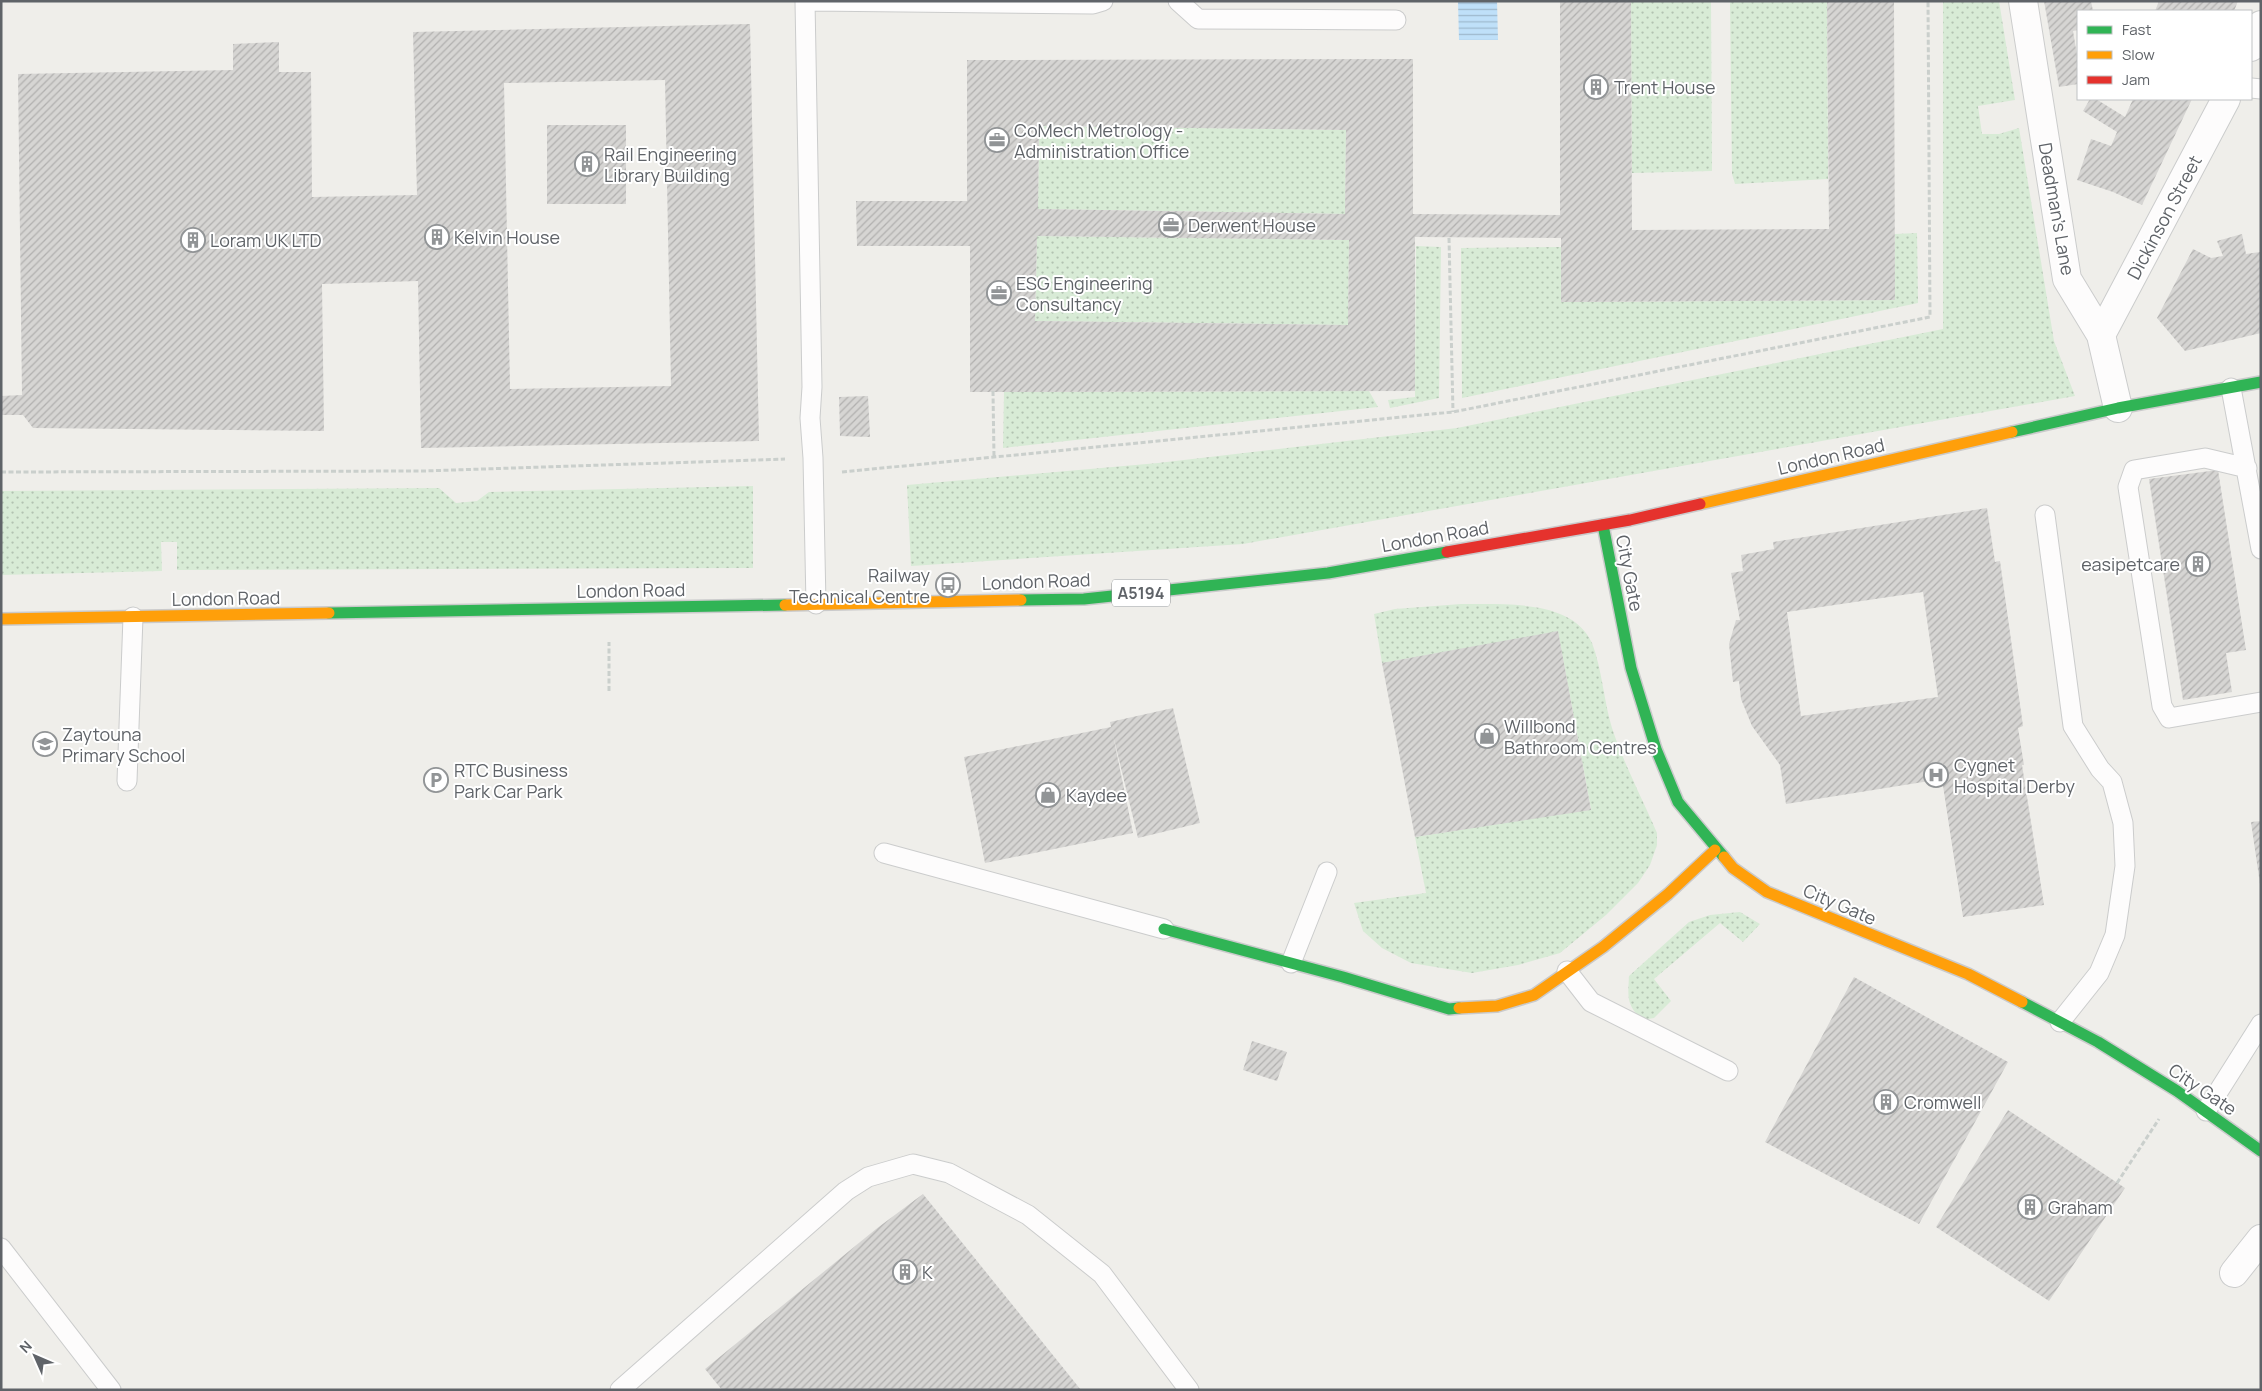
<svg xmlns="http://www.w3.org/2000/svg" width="2262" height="1391" font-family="Manrope,sans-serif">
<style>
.grass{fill:url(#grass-dots)}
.water{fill:url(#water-rules)}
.building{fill:url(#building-hatch);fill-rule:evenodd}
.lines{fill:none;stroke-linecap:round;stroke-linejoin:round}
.lane-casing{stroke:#cbcccc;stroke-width:21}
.street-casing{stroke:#cbcccc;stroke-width:30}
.fast-casing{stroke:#cacacb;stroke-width:14}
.slow-casing{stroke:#cacacb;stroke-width:14}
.jam-casing{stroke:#cacacb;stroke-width:14}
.path{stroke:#cacfcc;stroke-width:3;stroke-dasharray:5 2.5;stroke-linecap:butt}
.lane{stroke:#fdfcfc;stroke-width:19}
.street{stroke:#fdfcfc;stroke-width:28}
.fast{stroke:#30b455;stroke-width:11}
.slow{stroke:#ff9f0a;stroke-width:11}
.jam{stroke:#e5322d;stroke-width:11}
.labels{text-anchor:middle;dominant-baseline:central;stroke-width:4;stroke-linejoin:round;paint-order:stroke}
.shield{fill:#fff;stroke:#8f9295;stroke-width:1}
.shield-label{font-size:16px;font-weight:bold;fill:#5f6368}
.poi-label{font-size:18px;fill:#5f6368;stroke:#fff;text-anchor:start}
.street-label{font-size:18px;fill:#5f6368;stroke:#fff}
</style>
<defs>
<pattern id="grass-dots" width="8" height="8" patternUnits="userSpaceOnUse" patternTransform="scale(1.25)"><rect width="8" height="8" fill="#d8ebd6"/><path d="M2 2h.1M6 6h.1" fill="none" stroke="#b2c2b1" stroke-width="1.8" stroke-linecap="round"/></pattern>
<pattern id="water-rules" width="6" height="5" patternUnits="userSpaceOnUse" patternTransform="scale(1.25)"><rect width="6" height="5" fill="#bfe0f9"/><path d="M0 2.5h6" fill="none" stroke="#9eb9cd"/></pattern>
<pattern id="building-hatch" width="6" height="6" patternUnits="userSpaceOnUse" patternTransform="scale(1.25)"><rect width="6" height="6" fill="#d6d5d3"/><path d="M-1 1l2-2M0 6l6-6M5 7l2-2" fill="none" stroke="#b1b0af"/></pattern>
</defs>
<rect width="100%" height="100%" fill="#efeeea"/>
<path class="grass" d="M1631 1H1711L1712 171 1632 173Z
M1730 1H1827L1828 179 1735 184 1732 174Z
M1943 1H1999L2015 100 1978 106 1982 134H1999L2019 128 2054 341 2075 396 1243 544 911 566 907 485 1158 463 1457 428 1943 329Z
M1039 126 1346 130 1345 214 1038 209Z
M1917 233 1918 303 1462 398 1461 248 1561 247 1562 302 1894 300 1895 234Z
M1037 236 1349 240 1348 325 1035 321Z
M1416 246 1441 247 1439 398 1390 408 1388 400 1415 397Z
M1369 391 1378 407 1003 448 1004 392Z
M753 486V568L177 570V542H161L162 571 1 575V491L439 488 456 503 477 501 489 492Z
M1461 604C1502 605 1572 598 1592 643 1602 669 1604 702 1612 728 1623 762 1643 800 1657 833V845L1650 865 1638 883 1606 915 1560 953 1518 965 1472 973 1411 963 1382 948 1363 931 1354 903 1426 893 1415 837 1591 809 1558 632 1382 663 1374 614 1395 609Z
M1740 912 1760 924 1743 942 1720 923 1654 979 1671 1001 1654 1018 1642 1020C1626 1004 1628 997 1629 976L1689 922 1710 915Z"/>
<path class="water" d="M1458 1H1497L1498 40H1459Z"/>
<path class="building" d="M1560 1H1631L1632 230 1829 229 1827 1H1894L1895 300 1561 302V238L1415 237V391L970 392V246H857L856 201H967V60L1413 59V214L1560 215ZM1039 126 1346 130 1345 214 1038 209ZM1037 236 1349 240 1348 325 1035 321Z
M2044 1H2091L2093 11H2078V30L2073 31 2078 61 2073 62 2078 61V84L2059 87Z
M2159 1H2238L2234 11H2155Z
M750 24 759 441 421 448 418 281 322 284 324 431 33 428 23 415H1V396L22 395 18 74 233 70V44L279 42V72H311L312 197 417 195 413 32ZM665 80 671 386 510 389 504 83Z
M2090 99H2096L2125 117 2133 99H2192L2142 205 2113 192 2077 180 2091 139 2111 146 2117 132 2083 111Z
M547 125H626V204H547Z
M2242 234 2246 254 2260 252 2261 255V333L2185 351 2157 318 2193 249 2211 258 2223 256 2217 241Z
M868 396 870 437 840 436 839 397Z
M2218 470 2246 650 2226 653 2232 692 2183 700 2149 479Z
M1987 508 1995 562 2000 561 2023 726 2018 728 2024 765H2022L2044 905 1963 917 1942 779 1786 804 1780 765 1752 726 1741 699 1739 681 1733 682 1729 644 1736 620H1740L1731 573 1743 571 1741 555 1774 549 1773 542ZM1923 592 1938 697 1801 716 1787 612Z
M1558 631 1591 810 1415 837 1382 663Z
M1173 708 1200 823 1138 838 1113 735 1133 833 985 863 964 757 1111 727 1110 722Z
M2261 821V884H2260L2251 822Z
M1854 977 2008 1062 1919 1224 1765 1142Z
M1252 1041 1287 1052 1277 1081 1243 1070Z
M2008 1110 2125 1188 2049 1301 1936 1227Z
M923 1194 1081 1390H722L705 1369 876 1229Z"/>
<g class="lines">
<defs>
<path id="lane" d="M805 1 812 387 810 418 813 458 816 604
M811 1 1093 4 1103 1
M1178 1 1198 19 1396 20
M2251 88 2261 89
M2231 388 2261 549
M2247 468 2205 458 2134 470 2128 487 2162 706 2169 718 2261 702
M2045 515 2073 726 2100 769 2112 782 2123 823 2125 866 2115 935 2099 973 2060 1022
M127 781 133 617
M884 853 1164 929
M1291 963 1327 872
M1567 971 1591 1002 1728 1071
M2206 1111 2261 1024
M1 1248 111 1390
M620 1390 846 1191 868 1177 913 1164 949 1173 1028 1215 1102 1274 1189 1390"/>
<path id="street" d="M2023 1 2067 279 2101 335 2118 408
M2251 47 2261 25
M2101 335 2226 99
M2234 1273 2261 1239"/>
<path id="fast" d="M2012 432 2118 408 2261 382
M1603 525 1631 668 1656 749 1678 802 1724 857
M1021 600 1084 599 1328 573 1447 552
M329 613 785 605
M1164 929 1343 977 1449 1009 1459 1008
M2022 1002 2098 1042 2177 1091 2261 1151"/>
<path id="slow" d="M1700 504 2012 432
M785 605 1021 600
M1 619 329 613
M1724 857 1733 868 1767 892 1968 974 2022 1002
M1459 1008 1497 1006 1534 995 1603 947 1668 894 1715 850"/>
<path id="jam" d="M1447 552 1630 520 1700 504"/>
</defs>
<use href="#lane" class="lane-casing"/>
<use href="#street" class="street-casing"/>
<use href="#fast" class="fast-casing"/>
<use href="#slow" class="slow-casing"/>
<use href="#jam" class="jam-casing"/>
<path class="path" d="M1449 238 1453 412
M993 391 994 457
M1 472 424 471 785 459
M842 472 1453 412 1930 317 1928 1
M609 691V642
M2117 1183 2159 1119"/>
<use href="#lane" class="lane"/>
<use href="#street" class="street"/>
<use href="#fast" class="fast"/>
<use href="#slow" class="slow"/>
<use href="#jam" class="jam"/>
</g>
<defs>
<symbol id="building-ring" viewBox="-11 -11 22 22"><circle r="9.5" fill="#fff" stroke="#919496" stroke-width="1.5"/><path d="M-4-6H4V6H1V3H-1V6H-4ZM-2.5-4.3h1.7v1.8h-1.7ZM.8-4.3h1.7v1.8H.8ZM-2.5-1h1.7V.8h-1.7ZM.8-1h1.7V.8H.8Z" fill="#919496"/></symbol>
<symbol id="office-ring" viewBox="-11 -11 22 22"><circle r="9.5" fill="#fff" stroke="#919496" stroke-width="1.5"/><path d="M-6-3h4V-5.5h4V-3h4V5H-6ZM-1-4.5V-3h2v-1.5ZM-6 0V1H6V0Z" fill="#919496"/></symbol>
<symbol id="bus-ring" viewBox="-11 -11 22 22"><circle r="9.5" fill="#fff" stroke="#919496" stroke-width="1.5"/><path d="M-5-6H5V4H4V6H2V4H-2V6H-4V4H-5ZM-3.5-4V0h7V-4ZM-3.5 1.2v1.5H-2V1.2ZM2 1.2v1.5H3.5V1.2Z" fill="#919496"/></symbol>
<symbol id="shop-ring" viewBox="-11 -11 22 22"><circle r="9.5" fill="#fff" stroke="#919496" stroke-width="1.5"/><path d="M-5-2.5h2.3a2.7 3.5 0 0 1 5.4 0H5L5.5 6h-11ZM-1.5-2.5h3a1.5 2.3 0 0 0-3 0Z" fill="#919496"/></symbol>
<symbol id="school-ring" viewBox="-11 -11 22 22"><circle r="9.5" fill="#fff" stroke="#919496" stroke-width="1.5"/><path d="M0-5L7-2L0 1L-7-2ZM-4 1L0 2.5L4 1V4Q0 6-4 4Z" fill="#919496"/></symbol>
<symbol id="hospital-ring" viewBox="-11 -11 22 22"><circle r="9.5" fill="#fff" stroke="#919496" stroke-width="1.5"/><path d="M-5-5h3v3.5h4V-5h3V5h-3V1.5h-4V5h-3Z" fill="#919496"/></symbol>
<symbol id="parking-ring" viewBox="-11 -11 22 22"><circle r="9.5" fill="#fff" stroke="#919496" stroke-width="1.5"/><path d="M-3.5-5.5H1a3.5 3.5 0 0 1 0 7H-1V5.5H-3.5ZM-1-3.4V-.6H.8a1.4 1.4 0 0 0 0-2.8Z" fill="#919496"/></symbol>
</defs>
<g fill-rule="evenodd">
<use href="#building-ring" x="1582" y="73" width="28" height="28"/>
<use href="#office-ring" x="983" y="126" width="28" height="28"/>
<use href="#building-ring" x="573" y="150" width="28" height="28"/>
<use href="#office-ring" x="1157" y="211" width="28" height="28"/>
<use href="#building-ring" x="423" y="223" width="28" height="28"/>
<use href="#building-ring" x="179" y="226" width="28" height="28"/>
<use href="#office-ring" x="985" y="279" width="28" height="28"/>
<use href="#building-ring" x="2184" y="550" width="28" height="28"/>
<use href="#bus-ring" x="934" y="571" width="28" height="28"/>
<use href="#shop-ring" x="1473" y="722" width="28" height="28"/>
<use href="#school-ring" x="31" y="730" width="28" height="28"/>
<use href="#hospital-ring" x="1922" y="761" width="28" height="28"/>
<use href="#parking-ring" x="422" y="766" width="28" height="28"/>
<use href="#shop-ring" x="1034" y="781" width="28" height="28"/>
<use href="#building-ring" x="1872" y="1088" width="28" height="28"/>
<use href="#building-ring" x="2016" y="1193" width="28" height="28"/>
<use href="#building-ring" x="891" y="1258" width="28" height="28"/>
</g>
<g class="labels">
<rect class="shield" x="1112" y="579.5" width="58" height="27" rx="4"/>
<g class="shield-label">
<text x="1141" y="593">A5194</text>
</g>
<g class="poi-label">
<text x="1614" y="87">Trent House</text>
<text x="1014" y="130">CoMech Metrology -<tspan x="1014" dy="21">Administration Office</tspan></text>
<text x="604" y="154">Rail Engineering<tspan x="604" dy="21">Library Building</tspan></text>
<text x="1188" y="225">Derwent House</text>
<text x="454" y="237">Kelvin House</text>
<text x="210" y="240">Loram UK LTD</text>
<text x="1016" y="283">ESG Engineering<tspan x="1016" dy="21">Consultancy</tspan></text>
<text x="2180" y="564" text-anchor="end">easipetcare</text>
<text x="930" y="575" text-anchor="end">Railway<tspan x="930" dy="21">Technical Centre</tspan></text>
<text x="1504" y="726">Willbond<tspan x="1504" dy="21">Bathroom Centres</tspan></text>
<text x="62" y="734">Zaytouna<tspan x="62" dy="21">Primary School</tspan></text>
<text x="1954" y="765">Cygnet<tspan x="1954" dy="21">Hospital Derby</tspan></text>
<text x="454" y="770">RTC Business<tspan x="454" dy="21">Park Car Park</tspan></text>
<text x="1066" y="795">Kaydee</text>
<text x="1904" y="1102">Cromwell</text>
<text x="2048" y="1207">Graham</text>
<text x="922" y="1272">K</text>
</g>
<g class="street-label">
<text transform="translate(2057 209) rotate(80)">Deadman's Lane</text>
<text transform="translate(2164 217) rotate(-62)">Dickinson Street</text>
<text transform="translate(1831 456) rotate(-13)">London Road</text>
<text transform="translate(1435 536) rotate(-10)">London Road</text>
<text transform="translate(1630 573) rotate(79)">City Gate</text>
<text transform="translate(1036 581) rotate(-2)">London Road</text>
<text transform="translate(631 590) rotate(-1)">London Road</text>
<text transform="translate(226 598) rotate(-1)">London Road</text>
<text transform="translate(1840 904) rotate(23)">City Gate</text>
<text transform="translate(2203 1089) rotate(34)">City Gate</text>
</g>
</g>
<rect width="2262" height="1391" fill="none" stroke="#5f6368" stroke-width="5"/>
<rect x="2077" y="10" width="175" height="90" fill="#ffffff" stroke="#bfc1c3"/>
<rect x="2087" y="26" width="25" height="8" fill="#30b455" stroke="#bfc1c3"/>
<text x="2122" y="35" font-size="15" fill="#5f6368">Fast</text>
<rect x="2087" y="51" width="25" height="8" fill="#ff9f0a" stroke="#bfc1c3"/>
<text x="2122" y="60" font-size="15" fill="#5f6368">Slow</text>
<rect x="2087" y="76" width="25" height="8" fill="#e5322d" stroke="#bfc1c3"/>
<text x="2122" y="85" font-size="15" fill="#5f6368">Jam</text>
<g transform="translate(35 1356) rotate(315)" stroke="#ffffff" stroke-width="4" paint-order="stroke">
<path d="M0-4L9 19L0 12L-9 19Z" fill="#5f6368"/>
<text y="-8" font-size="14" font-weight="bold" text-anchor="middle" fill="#5f6368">N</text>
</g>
</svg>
